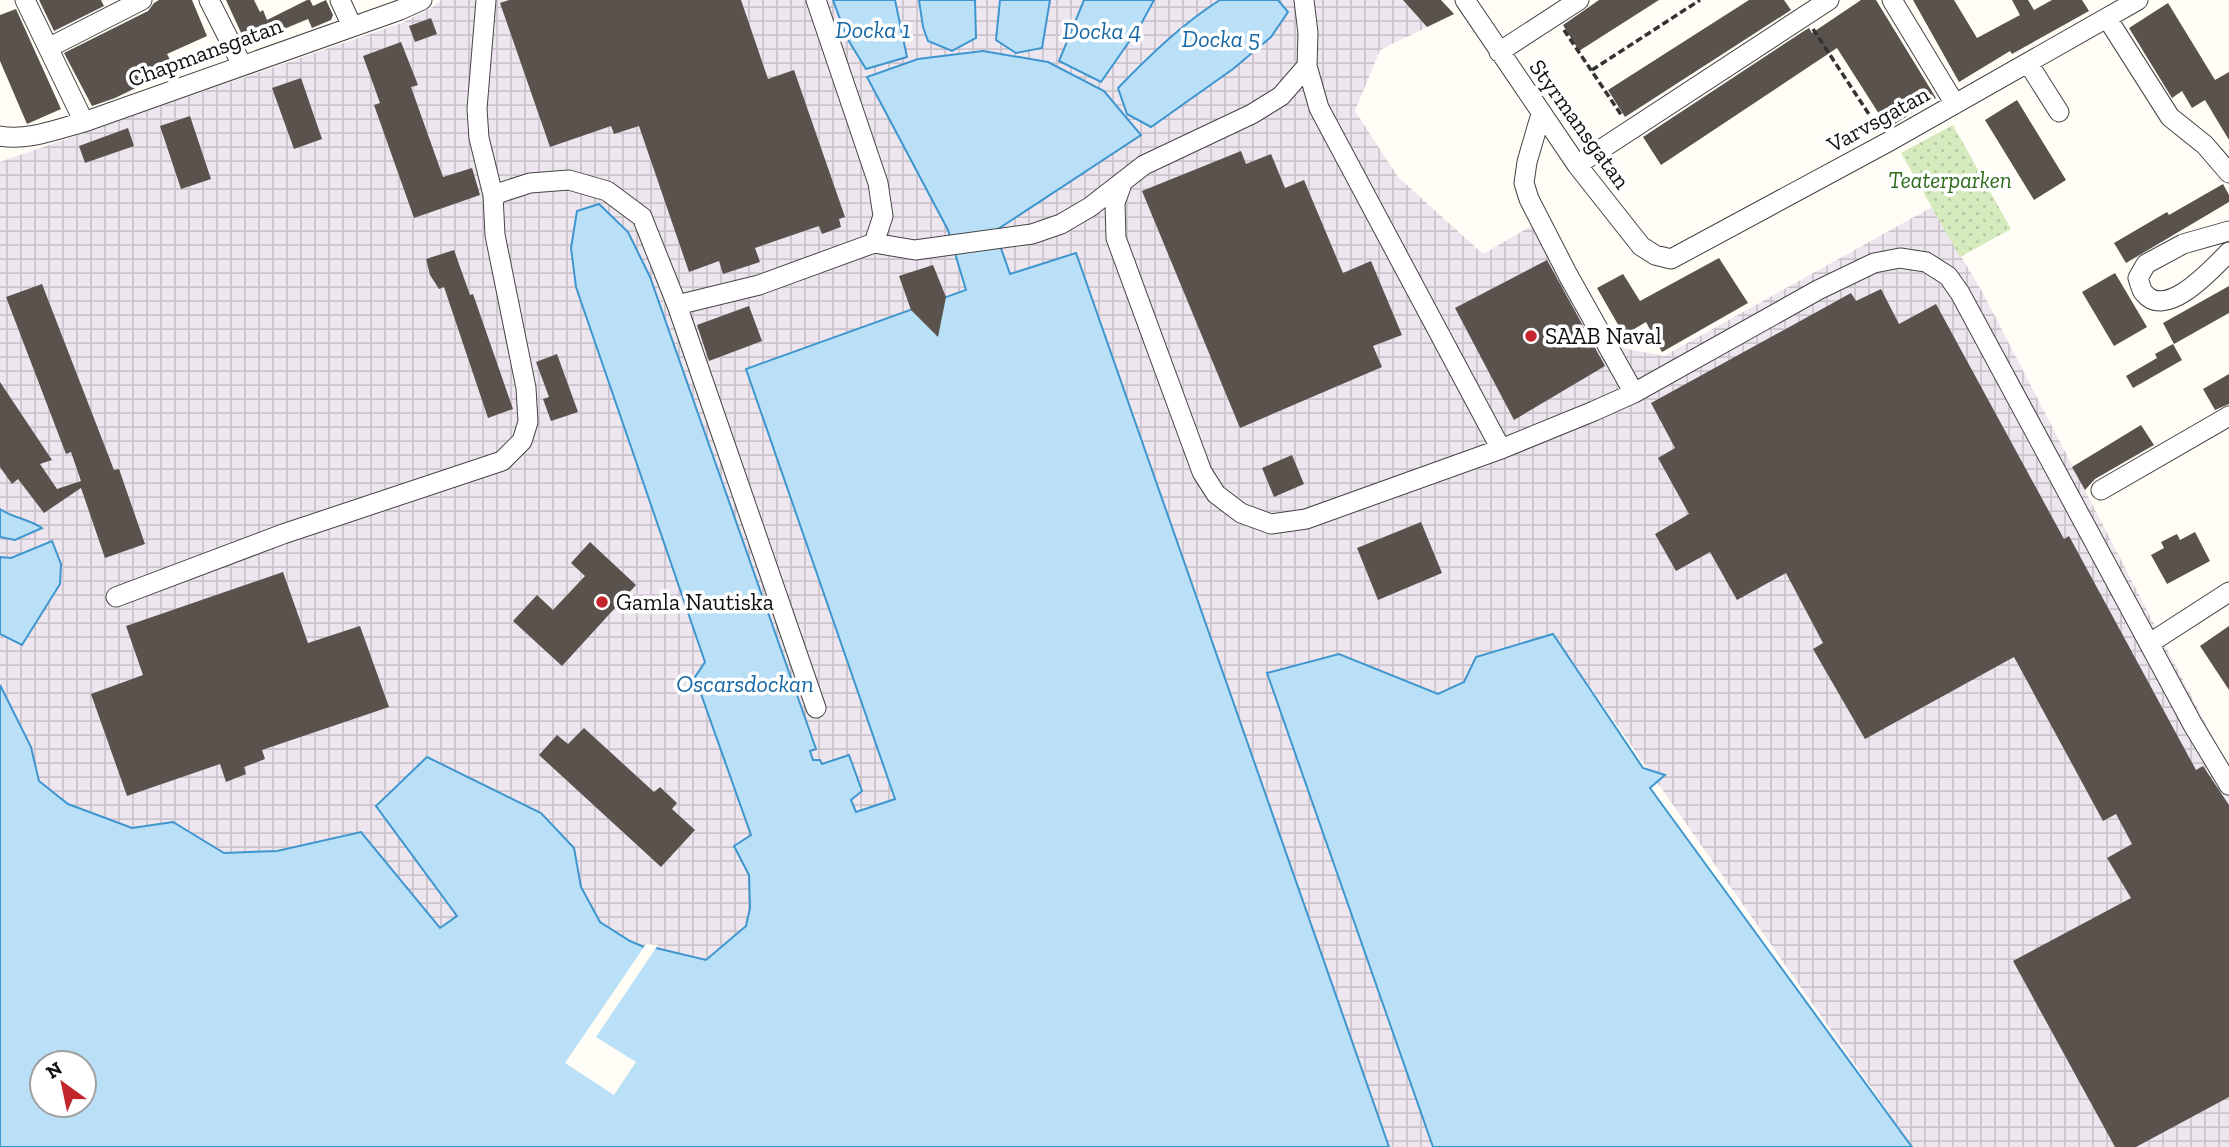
<svg xmlns="http://www.w3.org/2000/svg" width="2229" height="1147" font-family="'Zilla Slab',serif">
<style>
.industrial{fill:url(#industrial-grid)}
.park{fill:url(#park-dots)}
.water{fill:#b9e0f7;stroke:#3f96cf;stroke-width:2;fill-rule:evenodd}
.pier{fill:#fffdf5}
.building{fill:#5a524d}
.lines{fill:none;stroke-linecap:round;stroke-linejoin:round}
.minor-casing{stroke:#444;stroke-width:21}
.path{stroke:#333;stroke-width:3.5;stroke-dasharray:7 3.5;stroke-linecap:butt}
.minor{stroke:#fff;stroke-width:19}
.poi-dot{fill:#c4262e;stroke:#fff;stroke-width:2.5}
.labels{text-anchor:middle;dominant-baseline:central;stroke-width:7;stroke-linejoin:round;paint-order:stroke}
.street-label{font-size:23px;fill:#111;stroke:#fff}
.park-label{font-size:23px;font-style:italic;fill:#2f6b1f;stroke:#fff}
.poi-label{font-size:23px;fill:#111;stroke:#fff;text-anchor:start}
.water-label{font-size:24px;font-style:italic;fill:#1768a6;stroke:#fff}
</style>
<defs>
<pattern id="industrial-grid" width="8" height="8" patternUnits="userSpaceOnUse" patternTransform="scale(1.75)"><rect width="8" height="8" fill="#eee6ef"/><path d="M0 4h8M4 0v8" fill="none" stroke="#cbc4cc"/></pattern>
<pattern id="park-dots" width="8" height="8" patternUnits="userSpaceOnUse" patternTransform="scale(1.75)"><rect width="8" height="8" fill="#d5ebbd"/><path d="M2 2h.1M6 6h.1" fill="none" stroke="#b6c8a1" stroke-width="1.8" stroke-linecap="round"/></pattern>
</defs>
<rect width="100%" height="100%" fill="#fffdf5"/>
<path class="industrial" d="M441 0H1441L1454 14 1380 50 1355 111 1398 177 1483 254 1543 219 1618 347 1664 356 1932 207 1984 295 2229 769V1147H1913L1553 634 1438 694 1339 654 1433 1147H1389L1076 253 1010 274 995 231 1140 135 1048 62 983 51 918 59 867 77 948 230 967 290 747 370 895 799 856 813 851 800 848 755 821 764 813 760 810 751 815 749 803 715 751 835 735 846 749 875 750 908 746 926 706 960 656 948 644 947 630 941 600 922 581 887 574 848 541 814 428 757 376 806 457 916 440 928 361 832 277 851 224 853 173 822 132 828 68 804 39 781 31 747 0 685V634L21 645 52 541 10 558 0 557V537L15 539 34 523 9 516 0 509V162L404 22 434 6Z"/>
<path class="park" d="M1953 125 2011 229 1960 257 1901 153Z"/>
<path class="water" d="M833 0H895L907 57 866 69 847 38Z
M919 0H975L976 38 952 51 928 41 923 27Z
M1000 0H1050L1042 48 1016 53 996 40Z
M1084 0H1154L1140 26 1101 82 1059 61Z
M1220 0H1278L1288 12 1271 37 1233 69 1151 127 1127 114 1118 88C1149 56 1182 24 1220 0Z
M983 51 1048 62 1104 91 1141 135 995 231 1010 274 1076 253 1389 1147H0V685L31 747 39 781 68 804 132 828 173 822 224 853 277 851 361 832 440 928 457 916 376 806 427 757 541 813 574 848 581 887 600 922 630 941 644 947 656 948 706 960 746 926 750 908 749 875 734 846 751 835 695 677 705 662 576 287 571 248 577 211 599 204 628 232 650 277 816 749 810 751 813 760H820L822 764 849 755 862 791 851 800 856 812 895 799 746 369 966 290 948 230 867 77 918 59ZM42 1063H84V1105H42Z
M0 509C13 518 29 519 42 528L15 540 0 537Z
M52 541 61 564 60 584 22 645 0 634V557L11 558Z
M1553 634 1643 768 1665 775 1650 788 1912 1147H1433L1267 673 1339 654 1438 694 1464 682 1476 657Z"/>
<path class="pier" d="M646 944 658 945 596 1037 636 1062 614 1095 565 1063Z"/>
<path class="building" d="M39 0H101L104 6 54 31Z
M159 0H192L207 36 167 54 175 69 115 98 92 106 64 53 148 11 154 3Z
M226 0H254L260 12 263 10 267 20 307 0H310L313 6 326 0 333 15 331 20 312 28 308 19 253 42 243 37Z
M509 0H741L768 79 794 70 845 217 839 219 841 227 822 234 819 226 755 248 760 262 723 274 719 261 689 272 639 126 614 134 611 126 550 147 500 3Z
M1403 0H1441L1454 14 1427 27Z
M1599 0H1659L1579 51 1563 25Z
M1749 0H1784L1791 10 1625 117 1608 90Z
M1861 0H1876L1936 98 1888 128 1837 48 1661 165 1643 137 1804 31 1809 28 1812 33Z
M1913 0H1954L1977 38 2020 15 2012 0H2028L2034 10 2052 0H2082L2089 11 2012 54 2010 51 1959 82Z
M2168 3 2215 80 2229 72V140L2205 100 2192 108 2182 91 2172 98 2129 28Z
M16 9 61 109 27 124 0 61V15Z
M431 18 437 34 415 42 409 26Z
M401 42 418 85 411 87 443 177 472 168 480 195 414 218 374 105 380 103 363 56Z
M301 78 322 139 294 149 272 88Z
M2017 100 2066 180 2034 200 1985 120Z
M190 116 211 179 181 189 160 126Z
M128 128 134 146 85 163 79 146Z
M1241 151 1246 164 1271 154 1285 188 1304 180 1343 273 1371 261 1402 335 1373 346 1382 367 1240 428 1142 191Z
M2223 184 2229 195V202L2126 263 2114 243 2167 212 2169 215Z
M454 250 470 295 473 294 513 409 488 418 444 287 439 289 430 275 426 259Z
M1719 258 1748 303 1662 352 1646 322 1624 335 1597 288 1623 274 1640 301Z
M1547 260 1605 366 1514 420 1455 308Z
M933 265 946 297 938 337 911 310 899 276Z
M2115 273 2147 327 2114 346 2082 292Z
M42 284 114 470 119 469 145 544 105 558 81 488 44 513 18 479 12 484 0 467V382L52 460 40 464 57 489 81 481 71 452 66 454 6 297Z
M2229 286V313L2174 344 2163 323Z
M1881 289 1899 324 1936 304 2064 539 2069 536 2196 770 2203 766 2229 805V1097L2136 1147H2115L2013 961 2131 898 2107 858 2132 844 2116 814 2103 821 2014 657 1865 739 1813 649 1823 643 1786 573 1737 600 1710 552 1676 571 1655 534 1689 514 1658 458 1675 448 1651 403 1851 293 1856 301Z
M749 306 762 341 709 361 697 325Z
M2173 344 2182 360 2133 388 2126 376 2157 358 2155 354Z
M557 354 578 412 551 421 543 399 549 397 536 362Z
M2229 374V404L2215 410 2203 389Z
M2141 425 2154 445 2095 479 2085 490 2072 467Z
M1292 455 1304 484 1274 497 1262 468Z
M1421 522 1442 573 1378 600 1357 548Z
M2195 532 2210 561 2167 584 2151 555 2164 548 2161 542 2177 534 2180 540Z
M590 542 636 585 562 666 513 621 537 595 553 610 585 576 571 563Z
M283 572 308 643 360 626 389 707 262 750 265 759 244 767 246 774 226 782 220 764 127 796 91 694 143 675 126 626Z
M2229 626V690L2200 646Z
M584 728 654 792 660 787 677 803 672 809 695 830 661 867 539 755 557 735 568 744Z"/>
<g class="lines">
<defs>
<path id="minor" d="M25 0 84 122
M209 0 242 65
M340 0 352 26
M816 0 878 183 883 216 874 243
M1304 0 1308 33 1307 66 1319 108 1501 449
M1465 0 1577 165 1641 246 1655 255 1671 259 1888 142 2138 0
M1892 0 1955 104
M2107 18 2170 117 2205 145 2229 173
M48 48 142 0
M1499 52 1579 0
M2028 63 2059 112
M1541 114 1527 162 1524 183 1529 199 1568 275 1634 393
M0 136C28 141 57 129 84 122L400 10 422 0
M1577 165 1829 0
M1123 181 1115 203 1116 238 1202 472 1216 494 1241 513 1271 524 1306 519 1501 449 1594 411 1634 393 1818 290 1874 263 1900 258 1926 262 1948 276 1960 293 2193 725 2229 785
M493 195 530 183 569 180 607 191 642 217 677 305 816 708
M2229 231 2183 244 2146 264 2138 278C2140 283 2141 290 2144 293 2166 321 2213 268 2229 252
M677 305 759 285 874 243 915 250 1032 234 1061 224 1090 207 1144 165 1252 114 1281 96 1307 66
M2101 490 2229 416
M116 597 283 534 502 461 522 441 528 422 526 388 495 235 493 195 479 138 477 109 486 0
M2150 643 2229 592"/>
</defs>
<use href="#minor" class="minor-casing"/>
<path class="path" d="M1813 29 1878 128
M1564 30 1622 116
M1592 70 1700 0"/>
<use href="#minor" class="minor"/>
</g>
<g class="poi-dot">
<circle cx="1531" cy="336" r="7"/>
<circle cx="602" cy="602" r="7"/>
</g>
<g class="labels">
<g class="street-label">
<text transform="translate(205 52) rotate(-20)">Chapmansgatan</text>
<text transform="translate(1878 119) rotate(-29)">Varvsgatan</text>
<text transform="translate(1580 124) rotate(54)">Styrmansgatan</text>
</g>
<g class="park-label">
<text x="1950" y="180">Teaterparken</text>
</g>
<g class="poi-label">
<text x="1545" y="336">SAAB Naval</text>
<text x="616" y="602">Gamla Nautiska</text>
</g>
<g class="water-label">
<text x="873" y="29">Docka 1</text>
<text x="1102" y="30">Docka 4</text>
<text x="1221" y="38">Docka 5</text>
<text x="745" y="683">Oscarsdockan</text>
</g>
</g>
<g transform="translate(63 1084) rotate(327)"><circle r="33" fill="#ffffff" stroke="#a0a0a0" stroke-width="2"/>
<path d="M0-5L12 26L0 18L-12 26Z" fill="#c4262e"/>
<text y="-10" font-size="19" font-weight="bold" text-anchor="middle" fill="#111111">N</text>
</g>
</svg>
